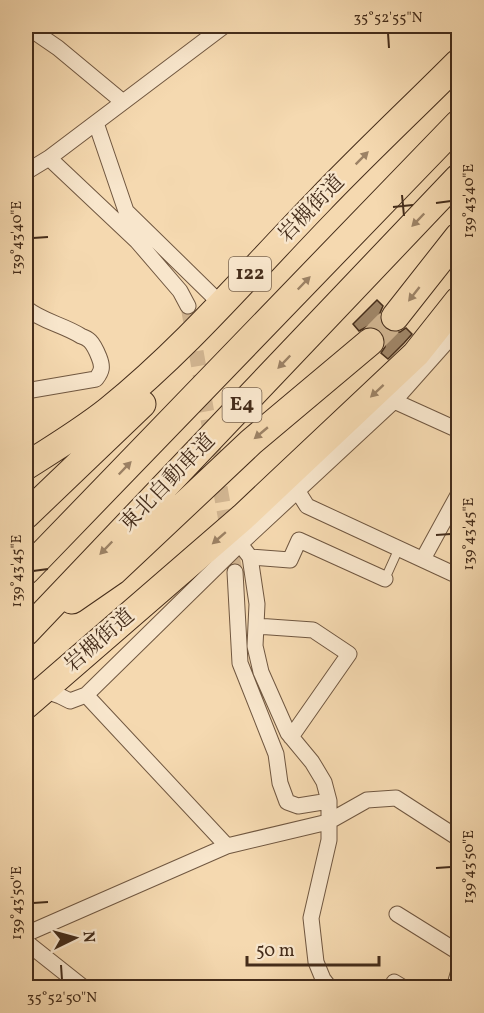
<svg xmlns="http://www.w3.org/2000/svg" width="484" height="1013" font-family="Vollkorn,'Noto Serif JP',serif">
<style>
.building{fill:#a08668;stroke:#442c1a;stroke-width:1.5}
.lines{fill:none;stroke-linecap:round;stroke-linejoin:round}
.street-tunnel{stroke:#d2b692;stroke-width:15;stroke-dasharray:15 8;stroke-linecap:butt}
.highway-tunnel{stroke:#d2b692;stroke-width:27;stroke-dasharray:27 14;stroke-linecap:butt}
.lane-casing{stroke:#705740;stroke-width:10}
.street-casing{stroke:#705740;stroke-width:17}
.highway-casing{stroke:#442c1a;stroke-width:29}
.lane{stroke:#f8e6cc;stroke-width:8}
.street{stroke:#f8e6cc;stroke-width:15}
.highway{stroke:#f5d9b0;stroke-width:27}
.oneway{fill:#9c8265}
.ticks{fill:none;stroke:#442c1a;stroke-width:2}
.labels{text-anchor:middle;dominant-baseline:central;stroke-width:5;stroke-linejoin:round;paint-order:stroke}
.shield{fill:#f8e6cc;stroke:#7a644f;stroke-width:1.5}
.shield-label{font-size:20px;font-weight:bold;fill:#442c1a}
.street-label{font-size:21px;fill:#442c1a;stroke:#f8e6cc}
.neatline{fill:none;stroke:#442c1a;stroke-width:2}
.ticks-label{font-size:15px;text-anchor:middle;fill:#442c1a}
</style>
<rect width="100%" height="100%" fill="#f5d9b0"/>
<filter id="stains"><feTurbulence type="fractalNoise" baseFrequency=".00333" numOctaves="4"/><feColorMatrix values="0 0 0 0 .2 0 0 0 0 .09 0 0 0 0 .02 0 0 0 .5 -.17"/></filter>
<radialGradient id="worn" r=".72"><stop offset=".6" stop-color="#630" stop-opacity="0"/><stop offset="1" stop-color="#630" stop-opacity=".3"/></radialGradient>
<path class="building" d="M377 300 383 306 379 315 381 323 385 329 393 333 400 332 406 328 412 334 404 343 388 359 381 353 385 347 386 340 382 331 376 327 368 326 359 331 353 324Z"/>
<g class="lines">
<path class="street-tunnel" d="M188 306 235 572"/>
<path class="highway-tunnel" d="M370 342 395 317"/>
<defs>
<path id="lane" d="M385 579 399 548"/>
<path id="street" d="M26 26 58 48 123 102
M96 123 126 211 222 305
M49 158 137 241 180 291 188 306
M26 172 49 158 224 26
M26 308C41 321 64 325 81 336 84 337 87 338 90 341 93 344 97 352 99 357 103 367 102 371 96 379L26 391
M394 401 458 430
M297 490 307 506 458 576
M240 544 250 557 257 604 255 646 261 672 288 733 312 762 324 782 329 801V840L311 918 316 962 323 979 330 988
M250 557 290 560 299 540 385 579
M423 559 458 495
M235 572 240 663 276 754 280 783 287 802 298 806 329 801
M256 626 313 630 349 654 291 737
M43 690 60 696 70 701 86 695 240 544 394 401 458 329
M86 695 227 846
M397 914 458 952
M26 934 227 846 328 822 367 800 396 798 458 838
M26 942 84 988
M394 982 404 988
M454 988 458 974"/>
<path id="highway" d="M395 317 458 237
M26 466C53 449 84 430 109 410 186 348 250 272 319 201 364 154 412 109 458 63
M26 515 142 404
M26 571 458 124
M72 600 114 571 251 442 370 342
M26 632 458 178
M26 705 243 517 416 354 458 301"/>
</defs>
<use href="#lane" class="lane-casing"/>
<use href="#street" class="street-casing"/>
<use href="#highway" class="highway-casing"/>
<use href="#lane" class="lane"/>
<use href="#street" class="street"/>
<use href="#highway" class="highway"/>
</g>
<defs><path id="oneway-solid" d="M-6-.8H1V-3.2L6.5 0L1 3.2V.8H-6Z" transform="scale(1.5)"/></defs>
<g class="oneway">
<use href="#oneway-solid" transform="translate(362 158) rotate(-45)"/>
<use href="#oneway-solid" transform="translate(418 220) rotate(134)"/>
<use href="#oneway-solid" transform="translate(304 283) rotate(-46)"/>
<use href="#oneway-solid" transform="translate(414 294) rotate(128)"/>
<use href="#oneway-solid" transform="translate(284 362) rotate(134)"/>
<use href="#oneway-solid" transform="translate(377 391) rotate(137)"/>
<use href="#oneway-solid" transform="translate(261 433) rotate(140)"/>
<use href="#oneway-solid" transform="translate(125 468) rotate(-46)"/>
<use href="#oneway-solid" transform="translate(219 538) rotate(139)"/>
<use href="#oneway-solid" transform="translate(106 548) rotate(134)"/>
</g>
<path class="ticks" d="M388 33 389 48M402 195 404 216M436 203 451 201M393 207 413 205M33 238 48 237M436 535 451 534M33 571 48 569M436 868 451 867M33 903 48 902M61 965 62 980"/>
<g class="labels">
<g class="shield">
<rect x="229" y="257" width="42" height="34" rx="4.5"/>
<rect x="222.5" y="388" width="39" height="34" rx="4.5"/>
</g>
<g class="shield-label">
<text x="250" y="274">122</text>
<text x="242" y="405">E4</text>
</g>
<g class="street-label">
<text transform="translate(312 209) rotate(-46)">岩槻街道</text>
<text transform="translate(168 483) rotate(-46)">東北自動車道</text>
<text transform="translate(100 641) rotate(-41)">岩槻街道</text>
</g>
</g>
<rect width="484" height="1013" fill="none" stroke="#f5d9b0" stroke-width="66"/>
<g transform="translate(75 938) rotate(85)" stroke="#f8e6cc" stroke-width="4.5" paint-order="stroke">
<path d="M0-4.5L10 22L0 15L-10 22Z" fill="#442c1a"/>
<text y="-9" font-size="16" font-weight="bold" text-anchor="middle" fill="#442c1a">N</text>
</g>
<path d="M247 956v9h132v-9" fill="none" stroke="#442c1a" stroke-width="3"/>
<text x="256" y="956" font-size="18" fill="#442c1a" stroke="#f8e6cc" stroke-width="4.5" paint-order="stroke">50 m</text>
<rect x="33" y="33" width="418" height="947" class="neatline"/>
<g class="ticks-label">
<text x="388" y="22">35°52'55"N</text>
<text transform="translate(468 201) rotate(-90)" y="5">139°43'40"E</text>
<text transform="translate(16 238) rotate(-90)" y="5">139°43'40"E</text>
<text transform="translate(468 534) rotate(-90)" y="5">139°43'45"E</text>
<text transform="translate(16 571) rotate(-90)" y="5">139°43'45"E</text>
<text transform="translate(468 867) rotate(-90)" y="5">139°43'50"E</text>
<text transform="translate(16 903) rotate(-90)" y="5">139°43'50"E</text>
<text x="62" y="1002">35°52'50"N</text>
</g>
<rect width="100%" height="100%" filter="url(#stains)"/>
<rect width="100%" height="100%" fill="url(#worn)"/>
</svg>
